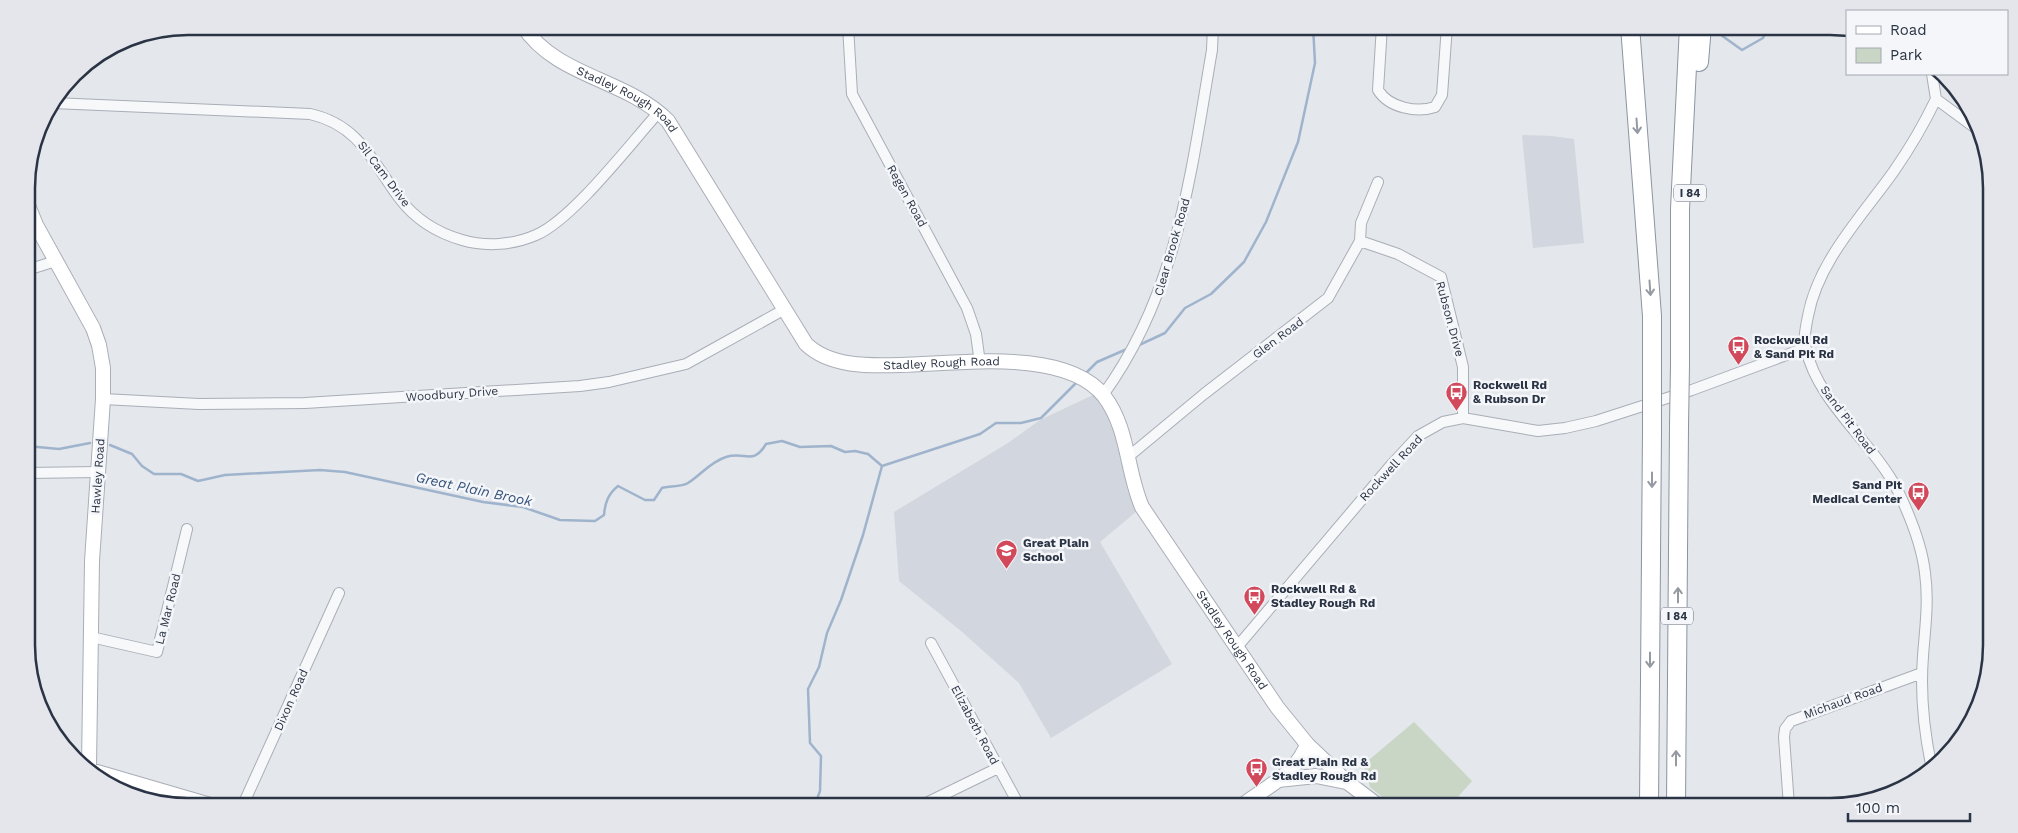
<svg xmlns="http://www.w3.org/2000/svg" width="2018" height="833" font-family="'Work Sans',sans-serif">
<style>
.built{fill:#d2d6de}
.green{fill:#c9d6c5}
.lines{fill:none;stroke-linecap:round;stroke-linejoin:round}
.stream{stroke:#9fb4cc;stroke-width:2.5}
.street-casing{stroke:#a9aeb7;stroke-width:12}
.secondary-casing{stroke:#a9aeb7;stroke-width:16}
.highway-casing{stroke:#8b94a3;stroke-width:20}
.street{stroke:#f7f8fa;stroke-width:10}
.secondary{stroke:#fff;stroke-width:14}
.highway{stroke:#fff;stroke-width:18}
.highway-bridge-casing{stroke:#8b94a3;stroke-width:20;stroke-linecap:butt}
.highway-bridge{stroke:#fff;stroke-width:18}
.oneway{stroke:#959aa2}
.labels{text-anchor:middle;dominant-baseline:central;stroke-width:5;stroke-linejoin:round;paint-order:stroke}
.shield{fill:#f4f6f9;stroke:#676e7b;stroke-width:1}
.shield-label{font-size:11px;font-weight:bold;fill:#2b3445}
.street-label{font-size:12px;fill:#2b3445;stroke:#f4f6f9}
.poi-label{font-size:12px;font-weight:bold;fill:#2b3445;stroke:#f4f6f9;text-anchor:start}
.water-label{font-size:14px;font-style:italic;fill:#34527a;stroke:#f4f6f9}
.rim{fill:none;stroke:#2b3445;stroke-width:2.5}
</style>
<rect width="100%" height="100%" fill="#e4e7ec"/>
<path class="built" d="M1522 135 1552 136 1574 139 1584 243 1533 248Z
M1095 394 1104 406 1113 426 1128 492 1137 511 1100 542 1172 664 1051 738 1019 683 961 631 899 581 894 512 1008 443 1040 420Z"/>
<path class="green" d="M1414 722 1472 781 1450 806 1394 807 1370 787 1363 765Z"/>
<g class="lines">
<path class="stream" d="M1721 35 1742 50 1763 38 1768 26
M1137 346 1165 333 1185 308 1211 294 1244 262 1266 222 1298 142 1315 63 1313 26
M1085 374 1097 362 1127 349
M110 445 132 454 142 466 154 474H181L198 481 225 475 320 470 345 472 483 502 523 507 560 520 595 521 604 515C605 503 608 494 618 486L645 500H654L662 488C669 486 682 487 688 483 701 475 710 462 726 457 745 451 753 466 766 444L782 441 800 447 831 446 845 452 855 451 868 454 882 466
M27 446 59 449 90 443
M814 807 820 791 821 756 810 743 808 689 819 667 827 633 841 600 863 535 882 466 980 434 996 423H1021L1041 418 1078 381"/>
<defs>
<path id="street" d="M848 26 852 94 967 308 976 334 980 363
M1382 26 1378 90C1389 108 1417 113 1435 107L1442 95 1447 26
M1932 74 1936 99
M1936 99 1974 127
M53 103 310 114C360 125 373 163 400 199 416 220 438 233 462 240 486 247 513 245 536 235 573 219 630 144 659 112
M1360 241 1398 254 1441 277 1463 367V418
M27 270 56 261
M1103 395C1178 292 1191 172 1212 50L1213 26
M103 399 199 404 305 403 580 386 609 382 686 364 785 309
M1128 457 1204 394 1328 298 1360 241 1361 223 1378 182
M27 473 98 472
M91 637 157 652 187 529
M931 643 1020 807
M1237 647 1392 464 1418 436 1443 422 1463 418 1538 431 1565 428 1596 421 1692 390 1805 348
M1932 769C1924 732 1920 694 1923 656 1925 629 1929 601 1925 573 1922 546 1910 516 1898 491 1873 442 1818 403 1806 349 1803 339 1806 326 1808 316 1818 261 1863 215 1894 171 1910 148 1924 124 1936 99
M1789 806 1784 737 1785 729 1791 721 1922 673
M242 807 339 593
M918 807 998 768"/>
<g id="secondary">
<path id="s1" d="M523 26C556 77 627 79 668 121L806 344C830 367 869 366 900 365 956 364 1065 347 1104 396 1129 429 1126 470 1142 507L1277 707 1307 744 1347 782 1380 807"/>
<path d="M27 203 36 225 93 328 99 345 103 368V399L92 561 89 766"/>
<path d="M97 772 217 807"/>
<path d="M1278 780 1316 776 1346 782"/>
<path d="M1240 807C1264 788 1297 774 1307 744"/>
</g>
<path id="highway" d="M1630 26 1652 316V377
M1699 62 1702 26
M1680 365V209L1689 26
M1649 806 1652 432
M1676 806 1679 426"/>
</defs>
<use href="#street" class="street-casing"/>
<use href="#secondary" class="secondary-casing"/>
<use href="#highway" class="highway-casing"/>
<use href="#street" class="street"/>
<use href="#secondary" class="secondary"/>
<use href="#highway" class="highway"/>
<defs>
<path id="highway-bridge" d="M1679 426 1680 365
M1652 432V377"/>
</defs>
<use href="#highway-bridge" class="highway-bridge-casing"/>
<use href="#highway-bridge" class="highway-bridge"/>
</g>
<defs><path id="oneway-shaft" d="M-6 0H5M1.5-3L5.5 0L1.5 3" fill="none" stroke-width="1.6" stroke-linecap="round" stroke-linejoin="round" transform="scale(1.25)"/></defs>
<g class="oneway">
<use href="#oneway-shaft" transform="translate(1637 126) rotate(86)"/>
<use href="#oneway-shaft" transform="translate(1650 288) rotate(86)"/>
<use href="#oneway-shaft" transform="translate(1652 480) rotate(90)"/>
<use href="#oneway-shaft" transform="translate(1678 595) rotate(-90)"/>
<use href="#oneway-shaft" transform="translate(1650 660) rotate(90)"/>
<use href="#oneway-shaft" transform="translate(1676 758) rotate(-90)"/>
</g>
<defs>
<symbol id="bus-pin" viewBox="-11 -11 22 30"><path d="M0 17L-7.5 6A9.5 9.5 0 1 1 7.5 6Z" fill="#d1495b" stroke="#f4f6f9"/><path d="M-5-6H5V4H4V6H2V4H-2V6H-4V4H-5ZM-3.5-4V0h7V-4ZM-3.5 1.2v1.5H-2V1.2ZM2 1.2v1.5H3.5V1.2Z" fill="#fff"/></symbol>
<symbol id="school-pin" viewBox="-11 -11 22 30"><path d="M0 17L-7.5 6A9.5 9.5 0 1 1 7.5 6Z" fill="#d1495b" stroke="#f4f6f9"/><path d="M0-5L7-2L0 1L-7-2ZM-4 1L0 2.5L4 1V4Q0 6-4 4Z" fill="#fff"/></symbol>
</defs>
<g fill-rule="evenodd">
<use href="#bus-pin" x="1726" y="334" width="25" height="34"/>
<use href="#bus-pin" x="1444" y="380" width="25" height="34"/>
<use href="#bus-pin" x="1906" y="480" width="25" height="34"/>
<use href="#school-pin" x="994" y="538" width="25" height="34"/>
<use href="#bus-pin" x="1242" y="584" width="25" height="34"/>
<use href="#bus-pin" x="1244" y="756" width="25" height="34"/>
</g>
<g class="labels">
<g class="shield">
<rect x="1674" y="184.5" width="32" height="17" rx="4"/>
<rect x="1661" y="607.5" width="32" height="17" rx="4"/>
</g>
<g class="shield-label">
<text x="1690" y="193">I 84</text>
<text x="1677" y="616">I 84</text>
</g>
<g class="street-label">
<text stroke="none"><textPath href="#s1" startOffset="129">Stadley Rough Road</textPath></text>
<text transform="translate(384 174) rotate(53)">Sil Cam Drive</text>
<text transform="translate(907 196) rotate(61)">Regen Road</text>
<text transform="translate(1172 247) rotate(-74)">Clear Brook Road</text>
<text transform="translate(1450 319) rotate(75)">Rubson Drive</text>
<text transform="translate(1278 338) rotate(-37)">Glen Road</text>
<text stroke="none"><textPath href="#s1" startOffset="578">Stadley Rough Road</textPath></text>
<text transform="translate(452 394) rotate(-4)">Woodbury Drive</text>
<text transform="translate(1848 420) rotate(53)">Sand Pit Road</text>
<text transform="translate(1391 468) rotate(-47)">Rockwell Road</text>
<text transform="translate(98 476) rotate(-86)">Hawley Road</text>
<text transform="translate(168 609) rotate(-76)">La Mar Road</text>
<text stroke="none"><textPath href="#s1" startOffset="1028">Stadley Rough Road</textPath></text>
<text transform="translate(291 700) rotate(-66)">Dixon Road</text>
<text transform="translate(1843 701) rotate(-20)">Michaud Road</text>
<text transform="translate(975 725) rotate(62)">Elizabeth Road</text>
</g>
<g class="poi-label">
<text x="1754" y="340">Rockwell Rd<tspan x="1754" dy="14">&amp; Sand Pit Rd</tspan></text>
<text x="1473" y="385">Rockwell Rd<tspan x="1473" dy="14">&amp; Rubson Dr</tspan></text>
<text x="1902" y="485" text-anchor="end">Sand Pit<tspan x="1902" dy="14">Medical Center</tspan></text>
<text x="1023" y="543">Great Plain<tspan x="1023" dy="14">School</tspan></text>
<text x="1271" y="589">Rockwell Rd &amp;<tspan x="1271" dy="14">Stadley Rough Rd</tspan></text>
<text x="1272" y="762">Great Plain Rd &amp;<tspan x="1272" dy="14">Stadley Rough Rd</tspan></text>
</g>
<g class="water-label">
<text transform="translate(474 489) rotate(12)">Great Plain Brook</text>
</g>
</g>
<path d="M0 0H2018V833H0ZM188 35H1830A153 153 0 0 1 1983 188V645A153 153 0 0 1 1830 798H188A153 153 0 0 1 35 645V188A153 153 0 0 1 188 35Z" fill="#e4e6eb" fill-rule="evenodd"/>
<path class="rim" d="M188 35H1830A153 153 0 0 1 1983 188V645A153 153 0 0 1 1830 798H188A153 153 0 0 1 35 645V188A153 153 0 0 1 188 35Z"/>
<rect x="1846" y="10" width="162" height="65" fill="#f4f6f9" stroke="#a4a8b1"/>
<rect x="1856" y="26" width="25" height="8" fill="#ffffff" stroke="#a4a8b1"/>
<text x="1890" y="35" font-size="15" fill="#2b3445">Road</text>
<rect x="1856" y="48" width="25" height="15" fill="#c9d6c5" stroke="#a4a8b1"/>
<text x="1890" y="60" font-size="15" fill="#2b3445">Park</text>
<path d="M1848 813v8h122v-8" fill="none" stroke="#2b3445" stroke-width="2.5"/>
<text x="1856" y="813" font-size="15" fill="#2b3445" stroke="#f4f6f9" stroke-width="4" paint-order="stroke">100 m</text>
</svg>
